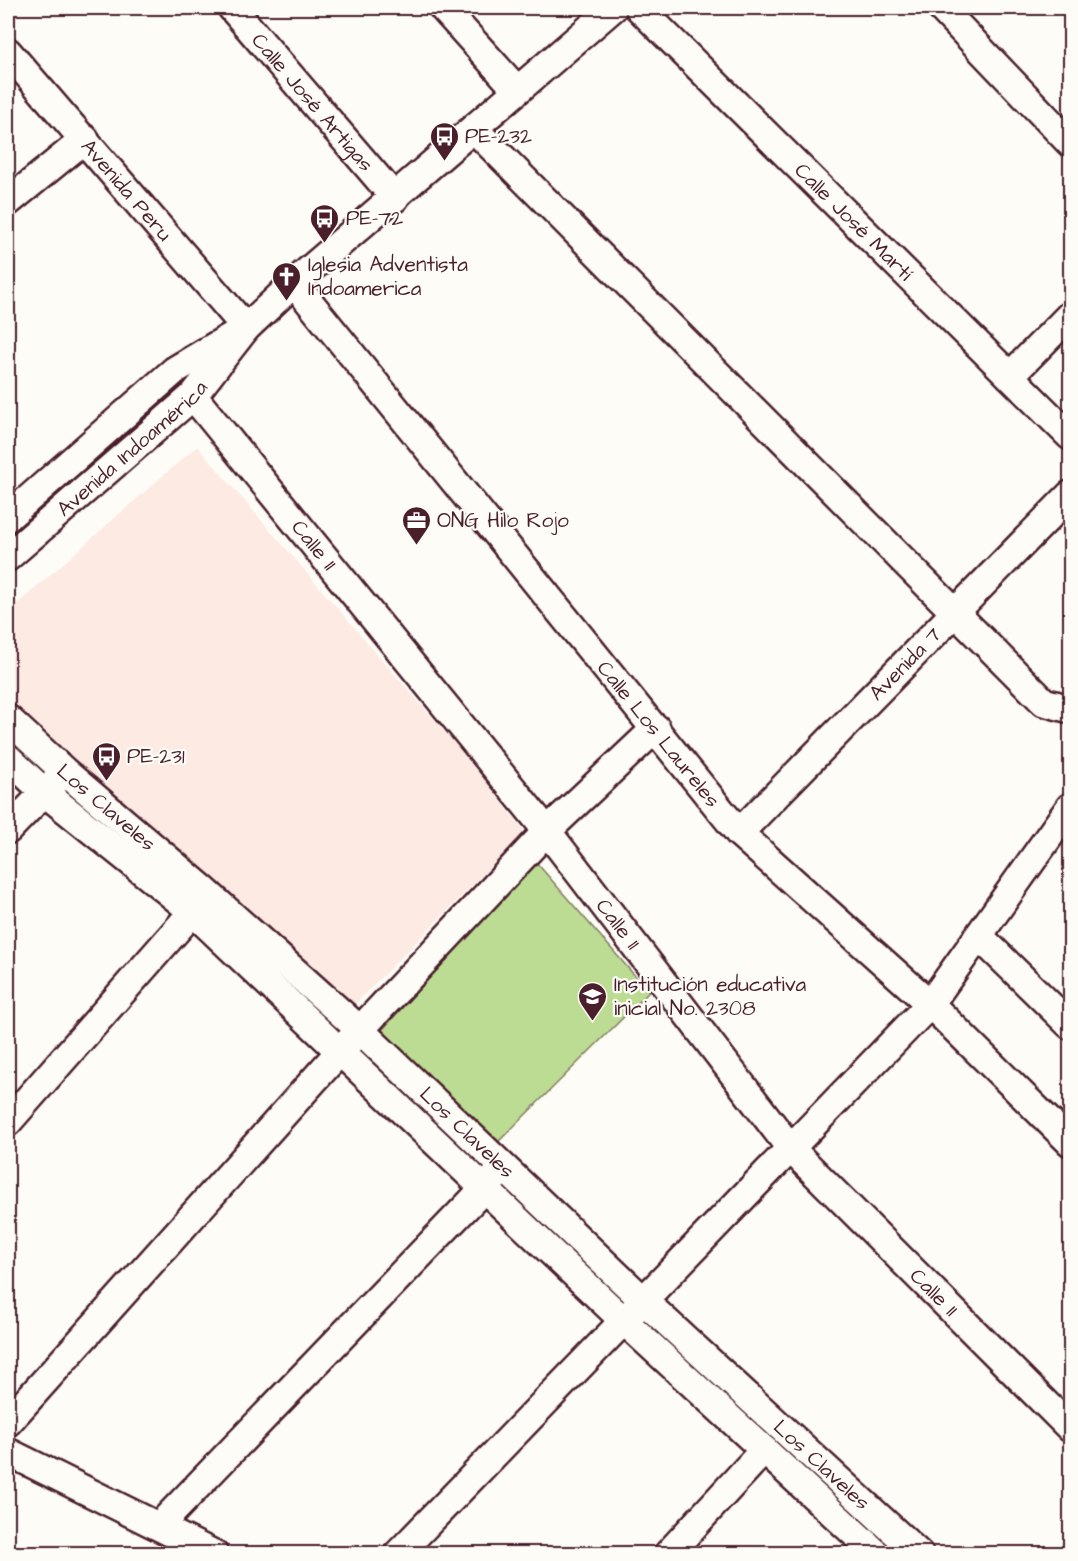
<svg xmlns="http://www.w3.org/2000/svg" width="1078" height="1561" font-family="'Architects Daughter',sans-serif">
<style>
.built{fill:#fceae3}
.green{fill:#bcdc94;stroke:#837e60;stroke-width:1.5}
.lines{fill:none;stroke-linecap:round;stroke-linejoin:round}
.minor-casing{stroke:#4a1f2b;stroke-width:32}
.minor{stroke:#fdfcf7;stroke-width:27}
.labels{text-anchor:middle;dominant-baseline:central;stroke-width:4.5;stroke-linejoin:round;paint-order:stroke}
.street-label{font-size:21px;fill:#4a1f2b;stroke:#fdfcf7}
.poi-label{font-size:21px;fill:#4a1f2b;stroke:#fdfcf7;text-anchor:start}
</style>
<rect width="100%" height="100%" fill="#fdfcf7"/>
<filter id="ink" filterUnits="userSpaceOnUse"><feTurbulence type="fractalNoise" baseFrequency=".0167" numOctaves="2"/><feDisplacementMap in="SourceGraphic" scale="12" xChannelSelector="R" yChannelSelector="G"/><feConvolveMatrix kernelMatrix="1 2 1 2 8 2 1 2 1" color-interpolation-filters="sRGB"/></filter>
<g filter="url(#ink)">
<path class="built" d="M197 446 463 753 525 832 343 1016 181 858 8 697V612Z"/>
<path class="green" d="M535 861 649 992 491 1149 375 1038Z"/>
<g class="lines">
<defs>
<g id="minor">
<path id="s1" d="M232 8 395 198"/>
<path d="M443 8 517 90"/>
<path id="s2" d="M639 8 1070 436"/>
<path d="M941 8 1070 143"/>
<path id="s3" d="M8 52 246 328"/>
<path d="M474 129 1044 702 1070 709"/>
<path d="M8 202 85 139"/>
<path id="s4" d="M294 283 739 833 930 1004 1070 1142"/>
<path d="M1010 376 1070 315"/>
<path id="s5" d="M193 396 547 831 791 1149 1070 1428"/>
<path d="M8 517 175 370 232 336"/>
<path id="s6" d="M8 557 193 396 246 328 294 283 613 8"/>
<path id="s7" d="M8 719 64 771 204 890 360 1030 644 1301 919 1554"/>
<path d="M8 758 44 792 192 911 624 1321 877 1554"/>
<path d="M8 830 57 779"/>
<path id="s8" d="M739 833 1070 495"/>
<path d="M979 936 1070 1025"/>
<path d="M8 1122 204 899"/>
<path d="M8 1422 341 1050 547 831 656 728"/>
<path d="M8 1452 214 1554"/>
<path d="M159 1526 497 1175"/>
<path d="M398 1554 930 1004 1070 807"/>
<path d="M668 1554 764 1450"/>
</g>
</defs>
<use href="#minor" class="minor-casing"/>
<use href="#minor" class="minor"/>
</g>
</g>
<defs>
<symbol id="bus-pin" viewBox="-11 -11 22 30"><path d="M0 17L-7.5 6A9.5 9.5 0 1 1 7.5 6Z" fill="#4a1f2b" stroke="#fdfcf7"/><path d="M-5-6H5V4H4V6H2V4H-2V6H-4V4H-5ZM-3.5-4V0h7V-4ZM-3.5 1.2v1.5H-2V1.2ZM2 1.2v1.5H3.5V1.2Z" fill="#fff"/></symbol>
<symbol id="church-pin" viewBox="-11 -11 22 30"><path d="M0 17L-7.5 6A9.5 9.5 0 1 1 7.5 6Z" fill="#4a1f2b" stroke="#fdfcf7"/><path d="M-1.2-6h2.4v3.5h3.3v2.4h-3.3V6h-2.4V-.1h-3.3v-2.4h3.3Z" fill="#fff"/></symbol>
<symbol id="office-pin" viewBox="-11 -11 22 30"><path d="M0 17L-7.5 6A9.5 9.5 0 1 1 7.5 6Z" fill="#4a1f2b" stroke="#fdfcf7"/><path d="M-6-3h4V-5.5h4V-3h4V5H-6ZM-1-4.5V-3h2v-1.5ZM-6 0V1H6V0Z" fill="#fff"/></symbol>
<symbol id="school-pin" viewBox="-11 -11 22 30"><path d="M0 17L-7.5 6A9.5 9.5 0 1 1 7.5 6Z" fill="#4a1f2b" stroke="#fdfcf7"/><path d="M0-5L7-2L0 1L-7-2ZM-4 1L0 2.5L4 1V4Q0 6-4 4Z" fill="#fff"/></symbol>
</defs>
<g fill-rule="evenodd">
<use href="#bus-pin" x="428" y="120" width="33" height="45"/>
<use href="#bus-pin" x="308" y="202" width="33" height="45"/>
<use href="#church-pin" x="270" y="260" width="33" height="45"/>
<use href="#office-pin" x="400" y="504" width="33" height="45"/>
<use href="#bus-pin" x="90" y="740" width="33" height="45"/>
<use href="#school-pin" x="576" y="980" width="33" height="45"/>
</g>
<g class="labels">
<g class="street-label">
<text stroke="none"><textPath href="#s1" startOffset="124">Calle José Artigas</textPath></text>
<text stroke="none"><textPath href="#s3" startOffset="182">Avenida Peru</textPath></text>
<text stroke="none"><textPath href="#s2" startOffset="303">Calle José Martí</textPath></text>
<text stroke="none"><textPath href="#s6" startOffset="165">Avenida Indoamérica</textPath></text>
<text stroke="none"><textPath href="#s5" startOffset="192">Calle 11</textPath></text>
<text stroke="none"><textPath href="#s8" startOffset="237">Avenida 7</textPath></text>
<text stroke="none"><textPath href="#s4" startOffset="580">Calle Los Laureles</textPath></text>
<text stroke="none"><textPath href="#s7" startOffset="132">Los Claveles</textPath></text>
<text stroke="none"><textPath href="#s5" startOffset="678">Calle 11</textPath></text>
<text stroke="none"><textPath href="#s7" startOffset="618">Los Claveles</textPath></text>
<text stroke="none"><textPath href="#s5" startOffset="1164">Calle 11</textPath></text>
<text stroke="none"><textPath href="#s7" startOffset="1104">Los Claveles</textPath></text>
</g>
<g class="poi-label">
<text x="465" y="136">PE-232</text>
<text x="346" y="218">PE-72</text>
<text x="308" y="264">Iglesia Adventista<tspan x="308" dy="24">Indoamerica</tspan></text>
<text x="437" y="520">ONG Hilo Rojo</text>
<text x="127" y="756">PE-231</text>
<text x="614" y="984">Institución educativa<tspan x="614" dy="24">inicial No. 2308</tspan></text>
</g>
</g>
<rect width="1078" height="1561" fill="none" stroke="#fdfcf7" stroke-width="30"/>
<rect x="15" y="15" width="1048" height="1531" fill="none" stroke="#4a1f2b" stroke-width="2" filter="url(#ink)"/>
</svg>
